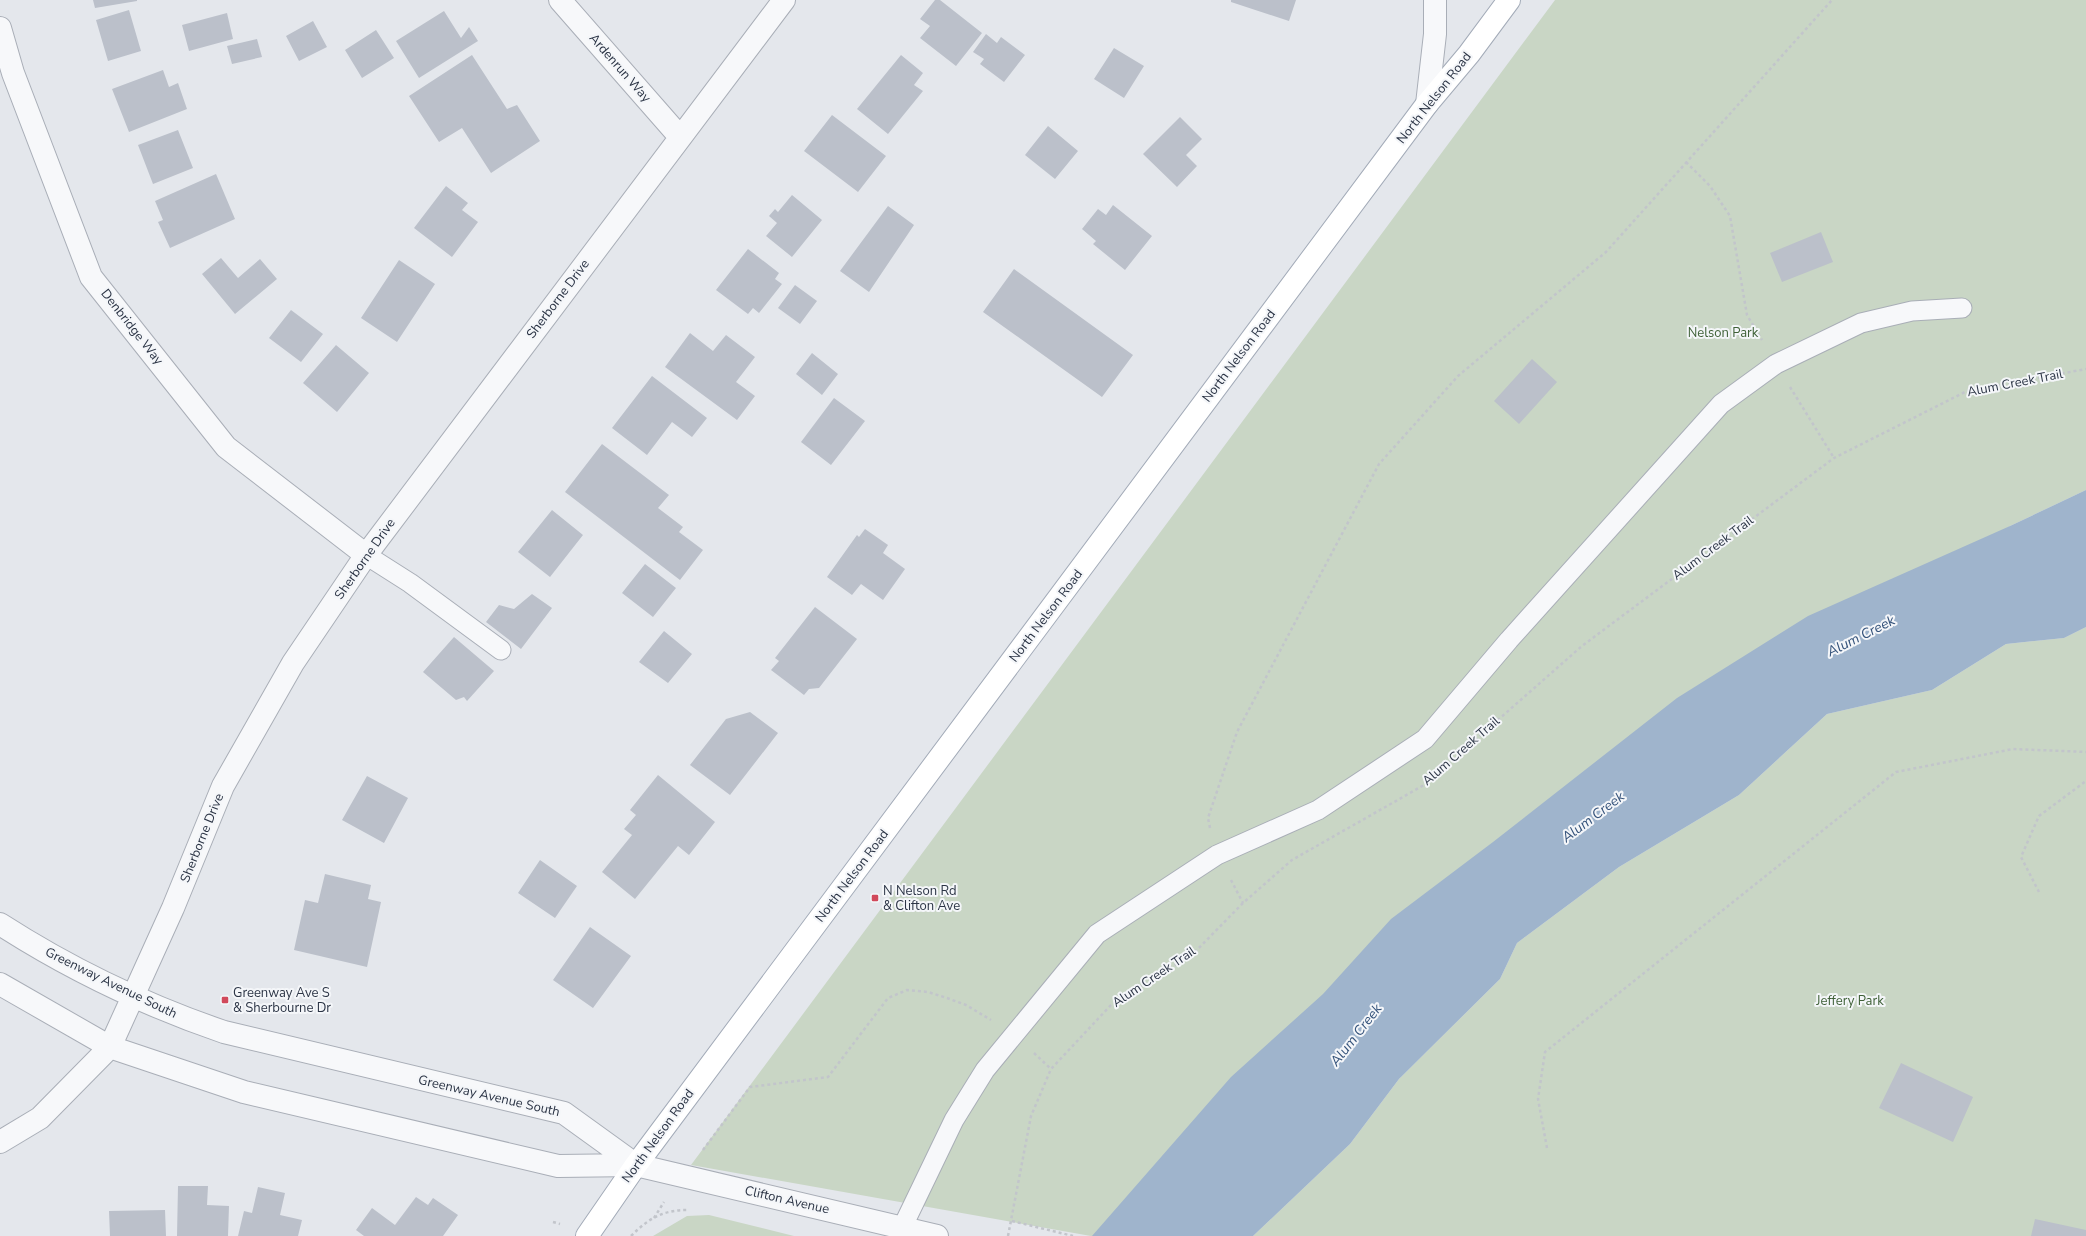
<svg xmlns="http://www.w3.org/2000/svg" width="2086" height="1236" font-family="'Nunito Sans',sans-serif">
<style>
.green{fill:#c9d6c5}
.water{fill:#9fb4cc}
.building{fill:#bbc0ca}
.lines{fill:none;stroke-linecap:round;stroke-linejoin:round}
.service-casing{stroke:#a9aeb7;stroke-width:21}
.minor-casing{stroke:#a9aeb7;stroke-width:24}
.primary-casing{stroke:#a3abb8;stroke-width:24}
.path{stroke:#c2c5cb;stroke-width:2.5;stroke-dasharray:3 3;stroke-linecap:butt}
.service{stroke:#f7f8fa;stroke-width:19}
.minor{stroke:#f7f8fa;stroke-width:22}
.primary{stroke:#fff;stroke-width:22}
.poi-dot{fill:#d1495b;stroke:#f4f6f9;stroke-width:1.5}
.labels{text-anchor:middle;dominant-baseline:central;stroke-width:4;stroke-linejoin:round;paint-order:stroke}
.street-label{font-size:13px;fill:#2b3445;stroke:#f4f6f9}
.park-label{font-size:13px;fill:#3f6138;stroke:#f4f6f9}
.poi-label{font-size:13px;fill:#2b3445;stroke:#f4f6f9;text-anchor:start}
.water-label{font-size:14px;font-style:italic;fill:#34527a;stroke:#f4f6f9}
</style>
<rect width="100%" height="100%" fill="#e4e7ec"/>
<path class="green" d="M1555 0H2086V490L2010 526 1644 779 1240 1236H1091L691 1165Z
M2086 627V1236H1253L1350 1144 1399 1079 1500 979 1517 943 1619 867 1739 795 1827 714 1932 690 2006 644 2064 638Z
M709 1215 794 1236H653L687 1216Z"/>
<path class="water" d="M2086 490V627L2064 638 2006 644 1932 690 1827 714 1739 795 1619 867 1517 943 1500 979 1399 1079 1350 1144 1253 1236H1092L1231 1077 1323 994 1391 919 1493 842 1677 698 1808 616 2010 526Z"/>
<path class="building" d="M93 0H137V1L95 8Z
M935 0H940L982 33 956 66 920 38 930 26 920 19Z
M1231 0H1296L1289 21 1231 2Z
M129 10 141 51 108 61 96 20Z
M444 11 461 38 469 27 478 41 419 78 396 41Z
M227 13 233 39 189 51 182 25Z
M313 21 327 47 299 61 286 36Z
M376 30 394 58 362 78 345 50Z
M986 34 997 43 1001 37 1025 55 1004 82 980 64 984 59 973 52Z
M257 39 262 57 232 64 227 46Z
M1114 48 1144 66 1124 98 1094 79Z
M472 55 507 109 517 105 540 141 491 173 462 128 439 142 409 96Z
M901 55 923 73 914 85 923 91 888 134 857 109Z
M163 70 169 87 178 83 187 109 129 132 112 89Z
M832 115 886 156 858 192 804 151Z
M1180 117 1202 139 1186 155 1197 166 1177 187 1143 154Z
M1048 126 1078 151 1055 179 1025 155Z
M178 130 193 168 153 184 138 145Z
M216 174 235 219 170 248 158 222 163 220 155 201Z
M446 186 468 203 462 210 478 222 452 257 414 228Z
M792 195 822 220 792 257 766 236 777 223 769 216 775 209 778 212Z
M1113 205 1152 236 1125 270 1093 244 1096 241 1082 229 1098 209 1106 215Z
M888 206 914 225 869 292 840 271Z
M1821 232 1833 262 1782 282 1770 253Z
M748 249 779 273 775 279 782 284 759 313 753 308 748 314 716 290Z
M221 258 238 278 260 259 277 279 235 314 202 274Z
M399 260 435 284 397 342 361 318Z
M1014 269 1133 355 1102 397 983 312Z
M795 285 817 301 800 324 778 308Z
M291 310 323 334 301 362 269 338Z
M690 333 713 351 726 335 755 357 736 382 755 396 737 420 665 367Z
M336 345 369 373 337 412 303 383Z
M812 353 838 374 822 395 796 374Z
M1532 359 1557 382 1519 424 1494 401Z
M652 376 707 418 692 437 672 422 647 455 612 428Z
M834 398 865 421 831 465 801 442Z
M602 444 669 495 658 508 683 527 679 532 703 550 680 580 565 492Z
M552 510 583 535 550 577 518 552Z
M865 529 888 545 883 553 905 569 883 600 861 584 852 595 827 577 857 535 859 537Z
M645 564 676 588 653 617 622 593Z
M532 594 552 608 521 649 486 622 499 605 514 609Z
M815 607 857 639 819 688 809 689 804 695 771 670 779 661 775 658Z
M664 631 692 654 668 683 639 662Z
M454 637 494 671 467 701 464 697 456 700 423 672Z
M750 712 778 733 730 795 690 765 726 719Z
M658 775 715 822 689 855 678 846 635 899 602 872 632 835 624 829 636 815 630 810Z
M367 776 408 798 384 843 342 820Z
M540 860 577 886 555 918 518 893Z
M325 874 371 885 368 899 381 902 367 967 294 950 305 900 318 903Z
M590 927 631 956 593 1008 553 980Z
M1901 1063 1973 1097 1953 1142 1879 1108Z
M178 1186H208L207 1205 229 1206 228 1236H177Z
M258 1187 285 1193 280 1215 302 1220 298 1236H238L244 1211 252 1213Z
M416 1197 428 1205 433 1198 458 1215 443 1236H364L356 1230 372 1208 395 1225Z
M165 1210 166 1236H110L109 1211Z
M2035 1219 2086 1230V1236H2031Z"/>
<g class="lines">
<defs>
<path id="service" d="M366 555 410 583 501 650
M902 1228 954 1120 985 1070 1097 934 1217 855 1318 810 1425 739 1509 640 1721 404 1776 364 1861 323 1912 311 1962 308"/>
<path id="minor" d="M560 0 680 137
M0 28 13 73 91 277 226 447 366 555
M1427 104 1435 34V0
M0 924C70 969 145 1005 224 1032L564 1113 636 1165
M0 984 110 1047 244 1092 558 1166 636 1165 937 1236
M0 1142 40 1118 110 1047 173 908 223 786 293 663 366 555 784 0"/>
<path id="primary" d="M587 1236 636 1165 1427 104 1469 54 1509 0"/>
</defs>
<use href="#service" class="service-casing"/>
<use href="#minor" class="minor-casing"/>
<use href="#primary" class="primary-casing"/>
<path class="path" d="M1686 162 1710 186 1730 216 1747 315 1762 340
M1790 387 1834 458
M1210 828 1208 818 1237 732 1379 464 1458 376 1606 252 1832 0
M1231 880 1243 903
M2039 892 2021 857 2039 816 2086 781
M1034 1053 1051 1069
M1547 1148 1538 1099 1545 1052 1896 772 2013 749 2086 752
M703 1150 750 1087 828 1077 888 998 907 990 928 992 947 998 966 1005 991 1020
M654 1218 664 1202
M1012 1221 1073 1236
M553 1222 560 1224
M631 1236C649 1218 663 1210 688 1210
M1008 1236 1031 1116 1051 1069 1111 1005 1193 954 1243 903 1292 860 1424 785 1582 646 1834 458 1967 391 2086 369"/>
<use href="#service" class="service"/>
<use href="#minor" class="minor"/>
<use href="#primary" class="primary"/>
</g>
<g class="poi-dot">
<rect x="871" y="894" width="8" height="8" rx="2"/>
<rect x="221" y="996" width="8" height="8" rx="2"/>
</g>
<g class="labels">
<g class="street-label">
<text transform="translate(620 68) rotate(49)">Ardenrun Way</text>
<text transform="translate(1434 98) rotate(-52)">North Nelson Road</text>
<text transform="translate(558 299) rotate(-53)">Sherborne Drive</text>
<text transform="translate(132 327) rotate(52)">Denbridge Way</text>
<text transform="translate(1239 356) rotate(-53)">North Nelson Road</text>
<text transform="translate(2015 383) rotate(-11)">Alum Creek Trail</text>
<text transform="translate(1713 548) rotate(-37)">Alum Creek Trail</text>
<text transform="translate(365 559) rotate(-55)">Sherborne Drive</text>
<text transform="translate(1046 616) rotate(-53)">North Nelson Road</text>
<text transform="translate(1461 751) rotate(-41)">Alum Creek Trail</text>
<text transform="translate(202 838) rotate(-68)">Sherborne Drive</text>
<text transform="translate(852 876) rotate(-53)">North Nelson Road</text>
<text transform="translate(1154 977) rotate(-34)">Alum Creek Trail</text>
<text transform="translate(111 983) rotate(26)">Greenway Avenue South</text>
<text transform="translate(489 1096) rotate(13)">Greenway Avenue South</text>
<text transform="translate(658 1136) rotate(-54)">North Nelson Road</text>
<text transform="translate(787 1200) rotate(13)">Clifton Avenue</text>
</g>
<g class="park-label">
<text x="1723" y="333">Nelson Park</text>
<text x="1850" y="1001">Jeffery Park</text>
</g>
<g class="poi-label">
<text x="883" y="891">N Nelson Rd<tspan x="883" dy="15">&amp; Clifton Ave</tspan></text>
<text x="233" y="993">Greenway Ave S<tspan x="233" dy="15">&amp; Sherbourne Dr</tspan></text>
</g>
<g class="water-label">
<text transform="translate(1861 636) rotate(-27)">Alum Creek</text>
<text transform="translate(1593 817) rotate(-37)">Alum Creek</text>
<text transform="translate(1356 1035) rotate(-52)">Alum Creek</text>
</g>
</g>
</svg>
